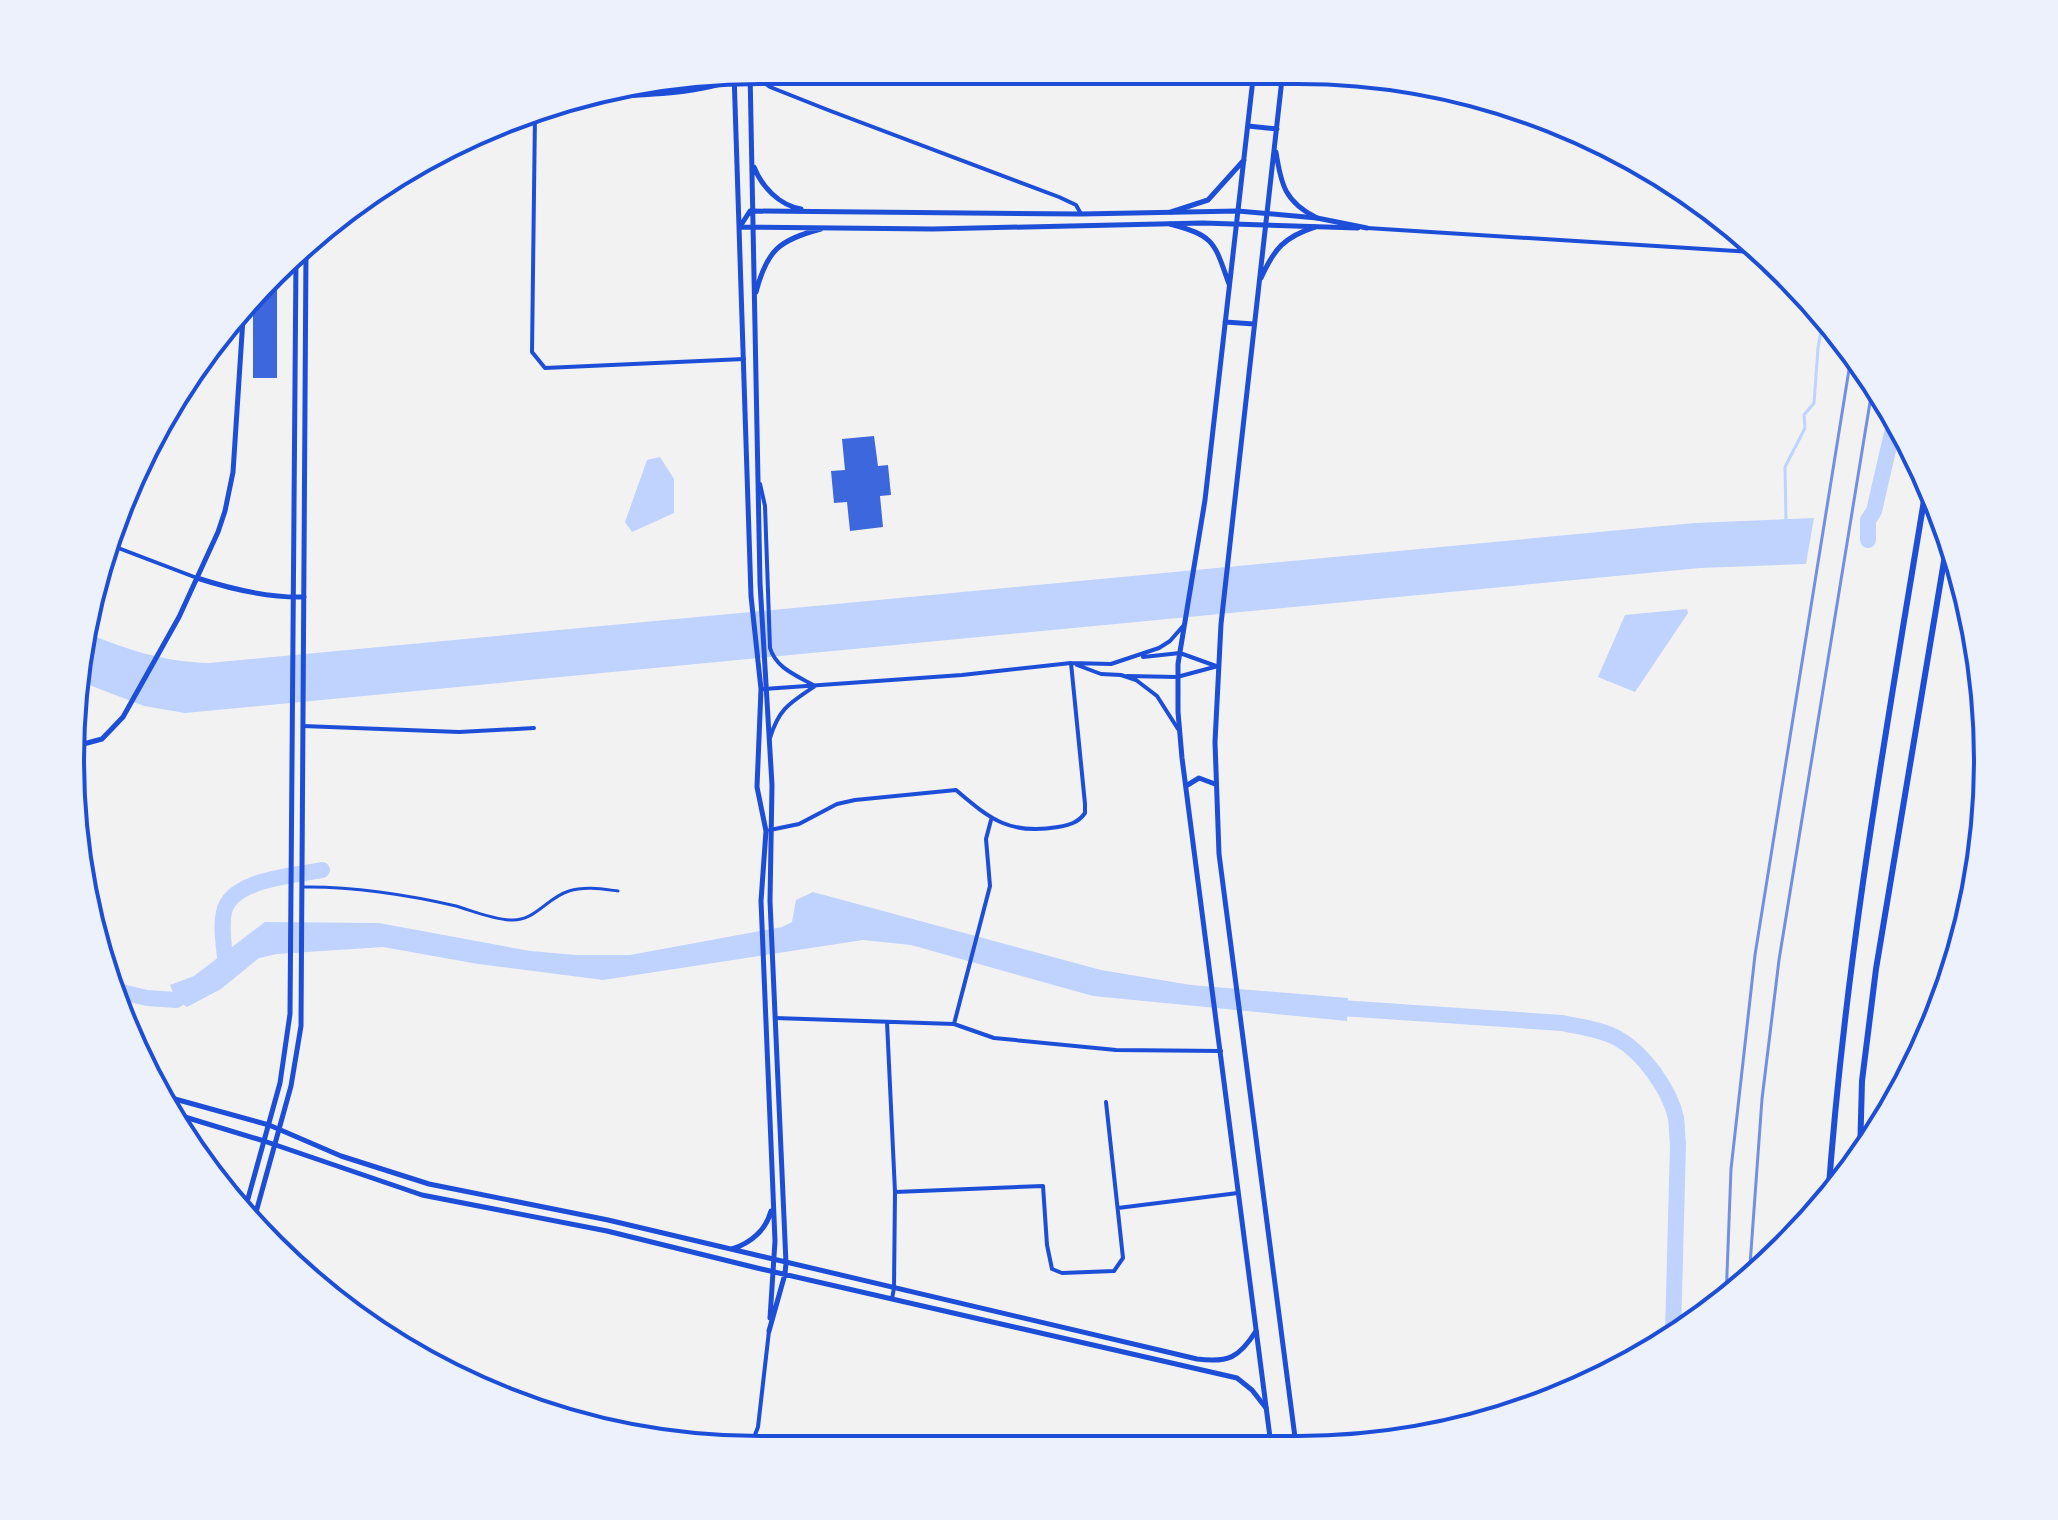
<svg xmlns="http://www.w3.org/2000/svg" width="2058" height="1520" font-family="'Times New Roman',serif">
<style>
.water{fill:#bfd3fe}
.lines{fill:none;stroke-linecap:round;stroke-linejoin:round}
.stream{stroke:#bfd3fe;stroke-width:3}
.river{stroke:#bfd3fe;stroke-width:16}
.building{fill:#3d67dc}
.pedestrian{stroke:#1d4ed8;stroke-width:3}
.minor{stroke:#1d4ed8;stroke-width:4}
.tertiary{stroke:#1d4ed8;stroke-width:5}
.secondary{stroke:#1d4ed8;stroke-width:5}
.trunk{stroke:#1d4ed8;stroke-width:6}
.rail{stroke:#7290e2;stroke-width:3}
.rim{fill:none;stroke:#1d4ed8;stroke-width:4}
</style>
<rect width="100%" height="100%" fill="#f2f2f2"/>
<path class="water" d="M660 457 674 479V513L632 532 625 522 647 460Z
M1814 518 1806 564 1700 568 185 713 144 706 76 680V669L87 633C128 650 164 662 209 663L1695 523Z
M1687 609 1688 613 1635 692 1598 677 1625 615Z
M813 892 1101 970 1191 985 1348 998 1347 1021 1093 996 911 945 863 940 603 980 478 964 383 947 277 954 259 958 221 989 187 1007 176 1000 170 985 194 976 265 922 379 923 530 951 576 955H630L782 927 792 922 796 900Z"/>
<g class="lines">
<path class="stream" d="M1786 522 1785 467 1805 428 1804 415 1814 403 1818 348 1823 319"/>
<path class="river" d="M1868 540V520L1874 511 1895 420
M226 968C225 950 220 929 224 912 231 879 294 876 322 870
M113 990 147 998 176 1000 193 989
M1326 1007 1562 1023C1580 1027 1600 1029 1617 1038 1643 1052 1670 1090 1676 1118 1677 1126 1677 1135 1678 1144L1673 1333"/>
</g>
<path class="building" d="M277 274V378H253V294Z
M874 436 878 466 888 465 891 495 880 496 883 527 850 531 847 502 834 503 831 471 845 470 842 439Z"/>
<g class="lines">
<path class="pedestrian" d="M302 887C350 886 409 895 456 906 473 911 492 919 510 920 535 922 546 898 569 891 585 886 602 889 618 891"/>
<path class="minor" d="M750 73 1253 72
M752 74 770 87 828 110 1059 197 1076 205 1081 214
M535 114 532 352 545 368 744 359
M1367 228 1752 252
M760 484 765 506 770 648C776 668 796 675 813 685
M113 546 197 578
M1143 657 1180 653 1216 666
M1077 665 1101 674 1121 675 1136 680 1157 696 1178 729
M1127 676 1177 677 1218 666
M764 689 962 675 1071 663 1111 664 1159 648 1170 641 1184 625
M303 726 459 732 534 728
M770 738C779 708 790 703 815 686
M770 830 799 824 837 804 855 800 956 790C991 820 1010 835 1058 827 1069 825 1078 823 1085 813V804L1071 663
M775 1018 954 1024 994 1038 1116 1050 1221 1051
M887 1022 895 1192 894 1288 892 1299
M954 1024 990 886 986 839 991 820
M895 1192 1043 1186 1047 1245 1052 1269 1062 1273 1114 1271 1123 1258 1106 1102
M1118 1208 1238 1193
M750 1448 758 1427 769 1331"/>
<path class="tertiary" d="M750 71 760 583 772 785 770 901 786 1263 785 1274 769 1331
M734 73 751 596 761 689 757 787 766 831 761 901 775 1241 770 1318
M723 75 737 74
M572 98C628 94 700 98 750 73
M754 167C762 187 779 205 801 209
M741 225 750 211 1081 214 1238 211 1317 218 1367 228
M740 227 933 229 1203 223 1358 228
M756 292C767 250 779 240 821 229
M197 578C231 589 268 598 304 597
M76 746 102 739 123 717 179 617 218 532 225 511 233 472 244 303
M164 1096 269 1125 341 1156 429 1184 608 1220 1197 1359C1228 1363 1239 1358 1256 1331
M175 1114 264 1141 422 1195 607 1231 757 1268 1237 1378 1252 1390 1266 1408
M732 1249C751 1243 766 1230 771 1211"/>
<path class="secondary" d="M1254 70 1205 500 1178 664V712L1182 758 1271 1445
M1283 70 1221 624 1215 742 1219 854 1296 1445
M1248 126 1277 129
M1276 152C1281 185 1285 202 1317 218
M1171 212 1208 200 1244 160
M1170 224C1215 236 1214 242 1229 284
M1261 278C1274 249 1284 237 1315 227
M1225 322 1254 324
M1186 786 1199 778 1215 784
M244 1213 280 1083 290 1014 296 257
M253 1223 291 1086 301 1026 306 249"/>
<path class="trunk" d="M1860 1154 1862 1081 1876 969 1948 537
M1828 1199C1845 958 1888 720 1927 482"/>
<path class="rail" d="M1749 1279 1762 1099 1779 960 1873 384
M1726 1300 1731 1169 1755 955 1852 351"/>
</g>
<path d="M0 0H2058V1520H0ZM760 84H1298A676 676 0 0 1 1974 760V760A676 676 0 0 1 1298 1436H760A676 676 0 0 1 84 760V760A676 676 0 0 1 760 84Z" fill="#edf1fc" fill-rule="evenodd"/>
<path class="rim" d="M760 84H1298A676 676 0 0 1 1974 760V760A676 676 0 0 1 1298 1436H760A676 676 0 0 1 84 760V760A676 676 0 0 1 760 84Z"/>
</svg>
